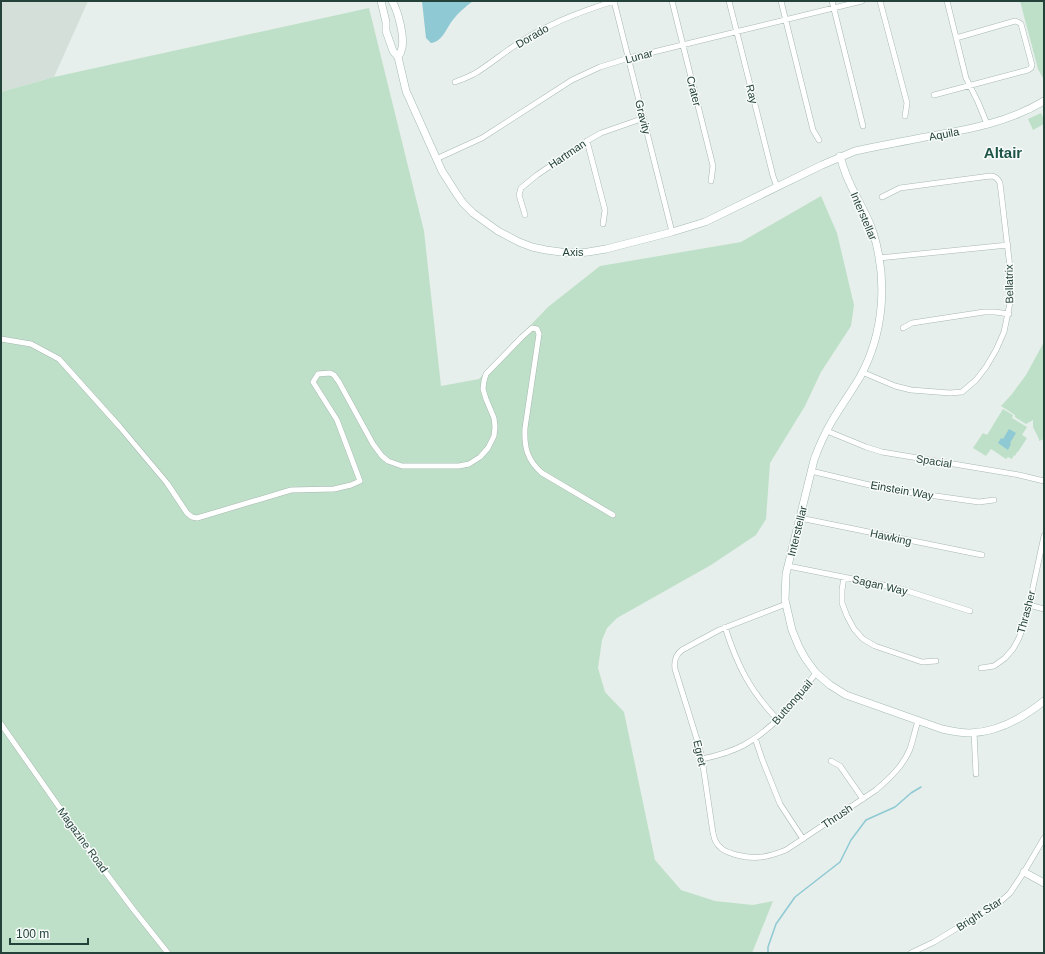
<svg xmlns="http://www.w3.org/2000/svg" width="1045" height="954" font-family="Arial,sans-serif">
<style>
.built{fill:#d4dfda}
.green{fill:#bfe0c8}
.water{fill:#8ec9d4}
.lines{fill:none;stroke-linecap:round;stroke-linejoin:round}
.stream{stroke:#8ec9d4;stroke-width:1.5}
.street-casing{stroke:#a8b8b2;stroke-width:6}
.secondary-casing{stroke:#a4bbb3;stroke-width:8}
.street{stroke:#fff;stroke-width:5}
.secondary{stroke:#fff;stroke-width:7}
.labels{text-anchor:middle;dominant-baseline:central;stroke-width:3;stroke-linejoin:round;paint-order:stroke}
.street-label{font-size:11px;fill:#24423a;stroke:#f7fbf9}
.district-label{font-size:15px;font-weight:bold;fill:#1f5548;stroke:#f7fbf9}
</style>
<rect width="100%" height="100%" fill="#e6efeb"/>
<path class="built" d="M1 1H88L54 77 1 92Z"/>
<path class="green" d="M1020 1H1044V80L1038 69Z
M369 8 424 231 441 386 479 379 548 307 600 266 741 242 821 196 837 233 854 305 851 326 821 372 805 406 770 463 766 519 756 535 711 565 617 618 607 628 602 640 598 668 605 692 624 712 655 860 681 890 715 901 753 905 773 901 752 953H1V92L54 77Z
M1041 113 1044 119V124L1033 130 1028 119Z
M1044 342V439L1039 441V439L1033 427V420L1026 424 1015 417V415L1001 406 1012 394 1026 375Z
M1003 409 1013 415 1012 418 1027 427 1022 435 1027 438 1018 452H1017L1015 456 1014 455 1012 459 1008 457 1006 459 991 449 986 456 973 448 983 433 987 435Z"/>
<path class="water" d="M422 1H473C465 7 458 13 452 21 446 29 442 42 431 43L426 38Z
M1009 429 1016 433 1010 443 1011 444 1008 450 998 443 1001 438 1003 439Z"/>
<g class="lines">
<path class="stream" d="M768 953V947L776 924 795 897 840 862 851 840 866 820 895 807 911 793 921 787"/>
<defs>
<path id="street" d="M614 1 672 232
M672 1 713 166 711 181
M729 1 773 176 777 187
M781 1 813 130 819 140
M832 1 863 126
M880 1 907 103 905 116
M947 1 966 78 978 102 987 124
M455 82C461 80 468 77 474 74 491 64 505 51 522 41 550 23 582 11 614 1
M934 95 1028 70 1031 68 1032 65 1021 24 1018 22 1015 21 956 38
M587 141 605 210 603 224
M436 159 482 138 572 80 600 67 629 58 862 1
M525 215 519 195 521 188 537 175 587 141 601 133 644 118
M879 258 1008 245
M903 328 912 323 984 312H995L1009 314
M1 339 31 344 59 359 120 427 167 483 187 513 192 517 197 518 291 490 334 489 351 485 360 481 337 420 313 382 318 374 330 373 334 375 339 382 373 444 382 456 388 461 402 466H459L469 464 480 457 488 448 494 436 495 427 494 418 486 399 483 389 484 381 486 374 522 337 532 328 537 329 539 334 525 428C524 447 527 460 542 473L613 515
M862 372 895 386 911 390 950 393 962 392 976 380 986 367 996 350 1004 332 1011 298V276L1000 183C998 178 995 176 990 176L900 188 882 197
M827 431 866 447 882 452 1019 475 1044 481
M811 471 886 489 979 502 994 500
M800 518 982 555
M788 566 898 588 970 611
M844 577 842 590V603L847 616 854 629 863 639 875 646 922 662 936 661
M786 604 719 630 682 650C675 655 674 661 675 669L699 746 702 759 713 833C714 838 716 844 720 847 724 852 731 853 737 855 756 860 768 857 786 850L876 790C890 778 903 766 910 749 913 740 915 730 918 721
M1029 605 1044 609
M725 627C737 665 750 691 778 720
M981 668 994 666 1005 658 1013 649 1019 638 1027 615 1044 536
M1 724 97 861 133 909 168 953
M974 732 976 774
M755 738 762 759 780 804 803 839
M702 759C716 756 731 752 744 745 775 728 795 701 816 673
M831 761 840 766 863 799
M911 953 934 942 1000 902 1010 893 1024 872 1044 838"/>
<path id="secondary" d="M381 1 386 22V31L393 51 398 57 406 91 442 171 456 193 463 203 473 213 498 231 519 242 532 247 546 250 561 252 576 253 588 252 606 249 672 232 705 222 822 165 855 151C878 146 901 142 925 137 965 130 1008 123 1044 101
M392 1C398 11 406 40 401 51 401 53 399 55 398 57
M840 156C843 167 847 178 852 188 859 202 868 217 873 232 888 280 884 333 860 377 851 392 841 406 832 421 825 433 819 446 814 460L786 574 785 600 792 630 799 647 805 658 816 673 830 685 846 695 942 729C951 731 960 733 970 733 998 732 1023 718 1044 701
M1024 872 1044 883"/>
</defs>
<use href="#street" class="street-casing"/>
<use href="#secondary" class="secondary-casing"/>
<use href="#street" class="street"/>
<use href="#secondary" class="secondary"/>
</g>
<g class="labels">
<g class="street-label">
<text transform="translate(532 36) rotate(-30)">Dorado</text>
<text transform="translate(639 56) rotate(-15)">Lunar</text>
<text transform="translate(694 91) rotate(76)">Crater</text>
<text transform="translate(752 94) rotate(76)">Ray</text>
<text transform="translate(643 117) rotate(76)">Gravity</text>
<text transform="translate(944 134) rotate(-11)">Aquila</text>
<text transform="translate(567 154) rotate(-34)">Hartman</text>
<text transform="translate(864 216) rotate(67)">Interstellar</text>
<text x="573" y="252">Axis</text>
<text transform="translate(1009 284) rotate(-91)">Bellatrix</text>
<text transform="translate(934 461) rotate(9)">Spacial</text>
<text transform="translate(902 490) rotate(10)">Einstein Way</text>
<text transform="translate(797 531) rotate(-76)">Interstellar</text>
<text transform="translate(891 537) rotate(12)">Hawking</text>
<text transform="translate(880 585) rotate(13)">Sagan Way</text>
<text transform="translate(1026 612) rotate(-75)">Thrasher</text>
<text transform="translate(792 702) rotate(-49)">Buttonquail</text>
<text transform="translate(700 753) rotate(77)">Egret</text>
<text transform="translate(837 816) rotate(-34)">Thrush</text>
<text transform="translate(83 840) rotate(54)">Magazine Road</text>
<text transform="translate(979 914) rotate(-33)">Bright Star</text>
</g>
<g class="district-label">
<text x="1003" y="152">Altair</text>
</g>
</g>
<rect width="1045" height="954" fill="none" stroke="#24423a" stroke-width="4"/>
<path d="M10 938v6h78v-6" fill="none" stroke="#24423a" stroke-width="2"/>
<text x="16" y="938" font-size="12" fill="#24423a" stroke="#f7fbf9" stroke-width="3" paint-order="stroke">100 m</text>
</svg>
